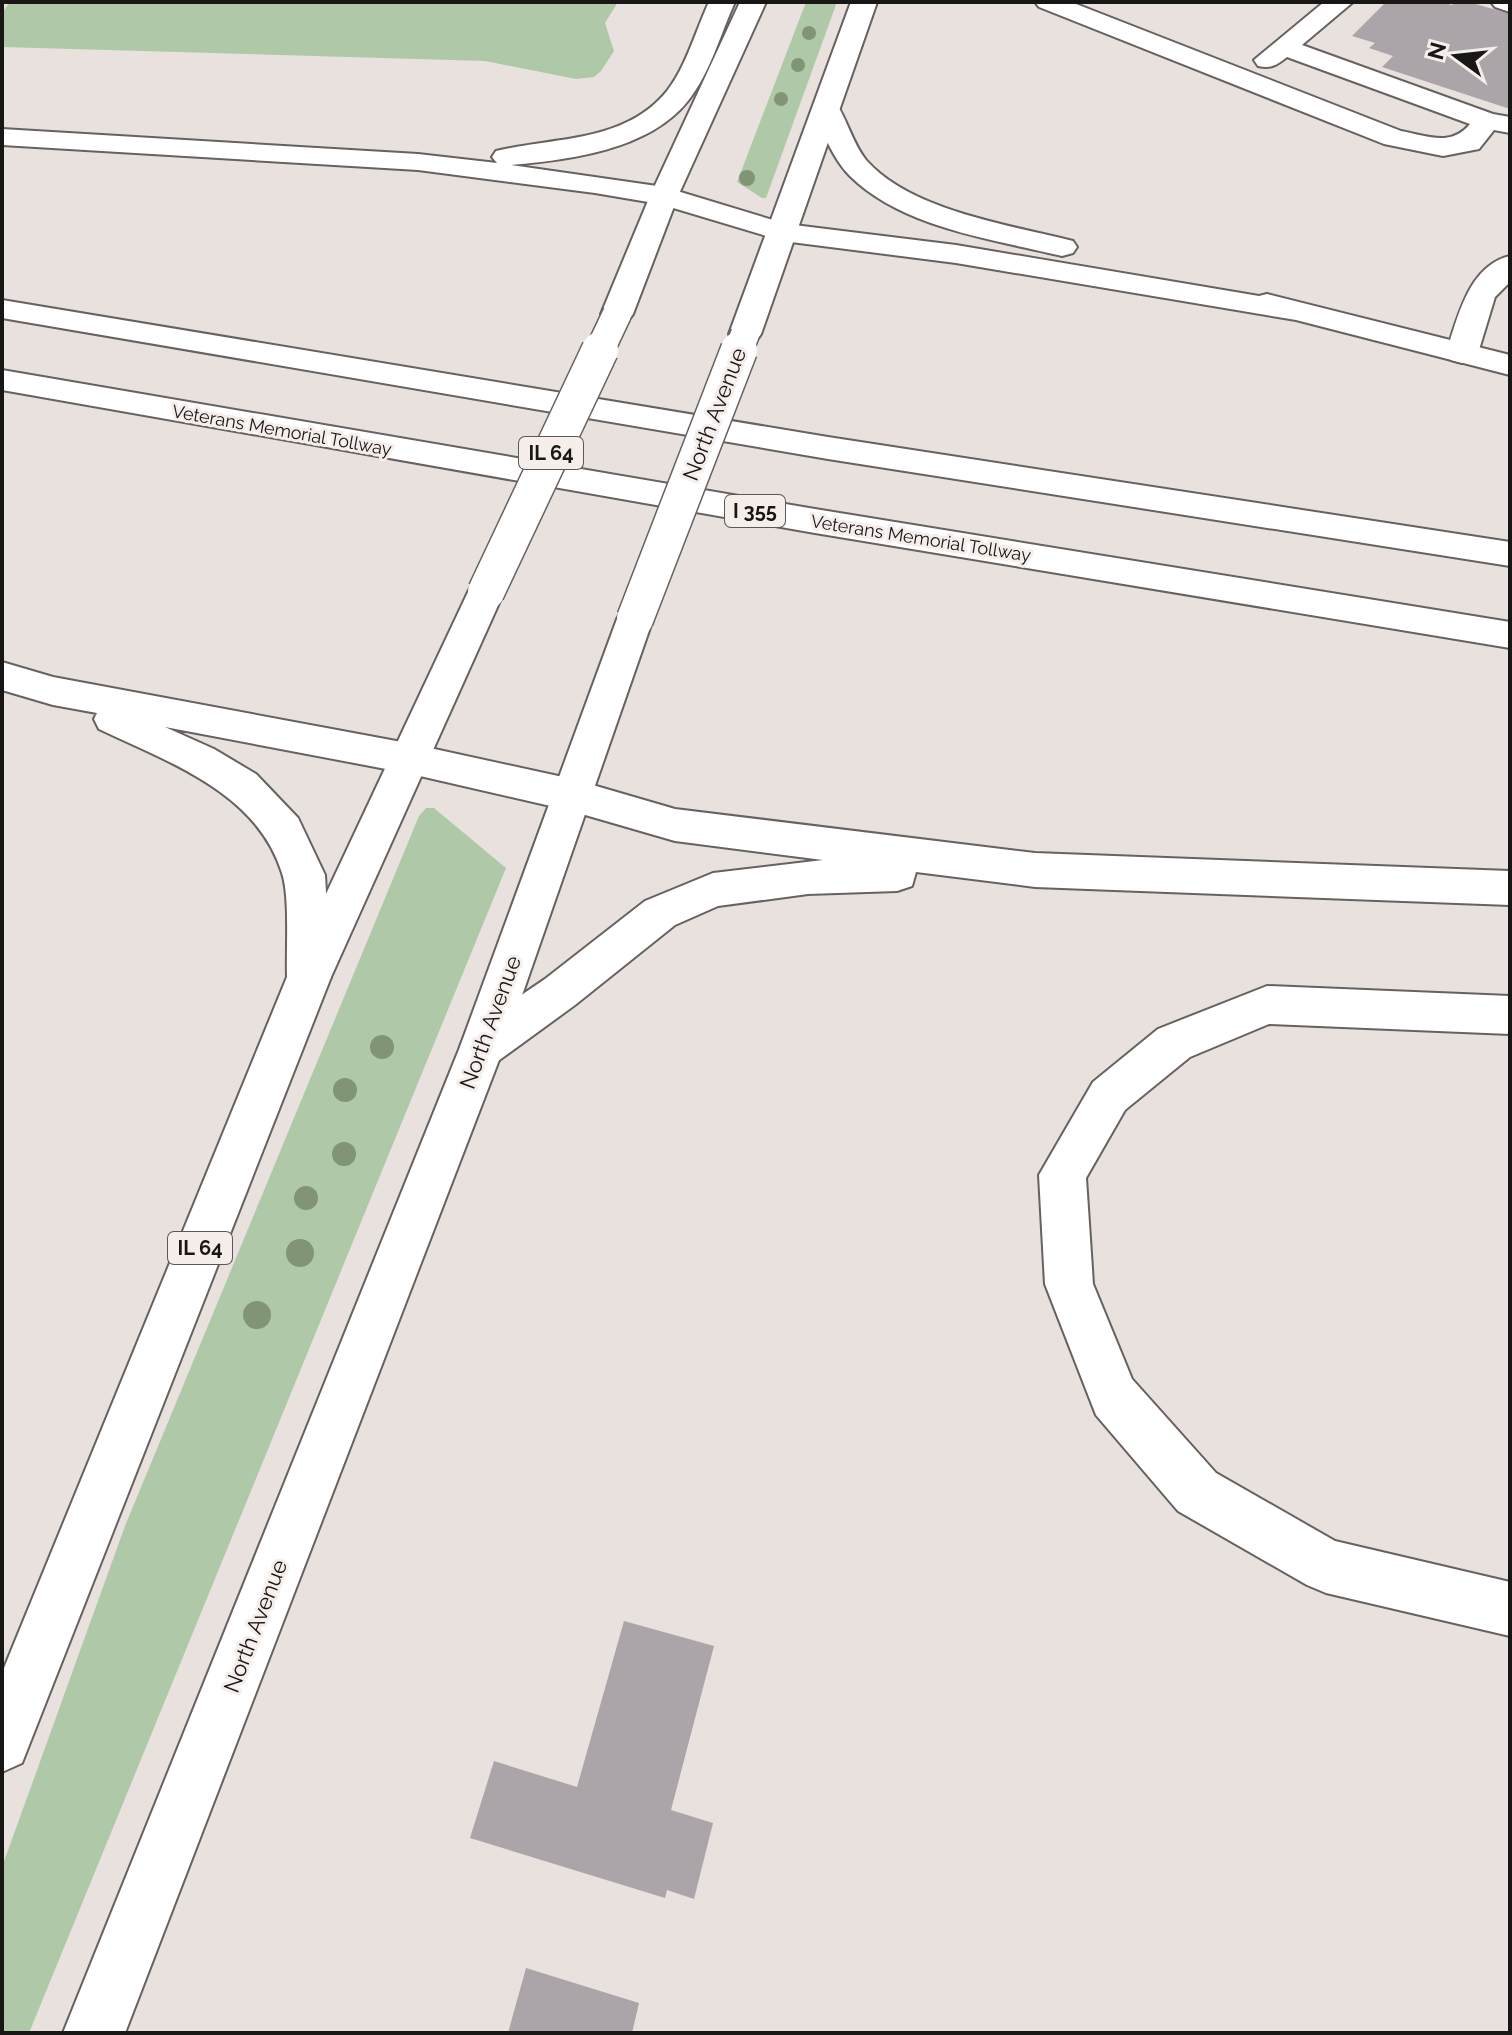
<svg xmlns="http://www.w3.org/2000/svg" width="1512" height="2035" font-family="Raleway,sans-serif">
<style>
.green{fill:#afc9a8}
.building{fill:#aba5a9}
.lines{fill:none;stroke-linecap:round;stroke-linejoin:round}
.minor-casing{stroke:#67615f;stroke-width:4}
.major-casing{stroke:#67615f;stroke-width:4}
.highway-casing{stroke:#67615f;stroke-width:4}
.minor{fill:#fff;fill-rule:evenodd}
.major{fill:#fff;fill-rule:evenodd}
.highway{fill:#fff;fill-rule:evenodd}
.major-bridge-far1-casing{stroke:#67615f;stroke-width:31;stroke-linecap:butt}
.major-bridge-casing{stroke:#67615f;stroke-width:39;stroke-linecap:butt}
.major-bridge-far1{stroke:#fff;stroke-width:28}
.major-bridge{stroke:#fff;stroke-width:36}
.tree{fill:#819576}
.labels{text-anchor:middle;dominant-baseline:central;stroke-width:6;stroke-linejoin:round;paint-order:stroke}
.far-street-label{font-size:18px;fill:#191715;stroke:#f5eeeb}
.shield{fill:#f5eeeb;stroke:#5b5855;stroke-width:2}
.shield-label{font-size:20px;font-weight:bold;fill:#191715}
.street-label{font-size:22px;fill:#191715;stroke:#f5eeeb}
</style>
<rect width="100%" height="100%" fill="#e8e1de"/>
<path class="green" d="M10 2H618L605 23 614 51 601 71 594 77 576 79 485 61 2 47V13Z
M806 2H837L766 198H762L737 182Z
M426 808H434L506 868 29 2033H2V1867L125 1526 419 816Z"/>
<path class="building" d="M1386 2H1441L1452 5 1455 2H1469L1510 14V109L1382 67 1393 56 1369 48 1375 43 1352 36Z
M624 1621 714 1646 671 1810 713 1823 694 1899 667 1890 665 1898 470 1838 494 1761 577 1787Z
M526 1968 639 2003 632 2033H508Z"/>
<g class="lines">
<defs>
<path id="minor" d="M1035 2H1071L1401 131C1428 136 1451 147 1470 124L1287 57C1277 65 1271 69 1258 66L1254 60 1324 2H1353L1302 45 1493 114 1510 117V133L1494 130 1479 149 1443 156 1384 144 1039 7Z
M1491 2H1510V12L1495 7Z
M1510 256V282L1495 297 1478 353 1473 360 1462 363 1451 360 1446 353C1458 318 1468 266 1510 256Z
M1267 986 1510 996V1034L1269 1024 1190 1057 1125 1110 1086 1178 1093 1284 1132 1379 1216 1473 1335 1541 1510 1582V1636L1326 1593 1307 1585 1178 1511 1096 1415 1045 1284 1039 1175 1093 1082 1158 1029Z"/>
<path id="major" d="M740 2H766L678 196 633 314 628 321 617 323 606 321 601 314 650 196Z
M851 2H877L761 334 756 341 745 344 734 341 729 334Z
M486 579 499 583 504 592 331 977 22 1763 2 1772V1673L287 977 468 592 473 583Z
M635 606 648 610 653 619 504 1047 125 2033H63L460 1047 617 619 622 610Z"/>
<path id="highway" d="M709 2H735C720 35 710 74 687 102 648 150 569 160 511 165L664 187 786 224 956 245 1259 296 1267 294 1510 355V375L1296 320 956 263 783 241 660 204 595 193 418 170 2 145V129L418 154 497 163 492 157 496 151C554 137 625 143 667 91 686 67 696 30 709 2Z
M827 103 837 105C848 122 853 144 866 160 911 211 1010 225 1073 241L1077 247 1073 253 1062 256C992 239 903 228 850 176 832 158 824 133 813 111L817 105Z
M2 300 828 437 1510 542V566L828 459 2 318Z
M2 370 815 509 1510 622V648L815 533 2 390Z
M2 662 53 677 407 743 572 779 675 809 1035 853 1510 871V905L1035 887 916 872 912 886 897 891 808 894 718 906 675 925 575 1005 498 1061 482 1066 466 1061 460 1047 466 1033 545 979 645 901 713 873 823 860 675 841 568 810 407 773 165 727 214 749 256 774 298 818 325 875 331 977 324 990 309 995 294 990 287 977C286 949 290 897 282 873 257 792 168 762 99 729L94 719 97 713 53 705 2 690Z"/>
</defs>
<use href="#minor" class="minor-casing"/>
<use href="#major" class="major-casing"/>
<use href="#highway" class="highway-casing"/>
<use href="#minor" class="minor"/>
<use href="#major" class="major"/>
<use href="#highway" class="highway"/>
<defs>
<path id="major-bridge-far1" d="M599 352 617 314
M738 352 745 334"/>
<path id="major-bridge" d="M486 592 600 350
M635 619 739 350"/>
</defs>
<use href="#major-bridge-far1" class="major-bridge-far1-casing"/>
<use href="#major-bridge" class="major-bridge-casing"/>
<use href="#major-bridge-far1" class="major-bridge-far1"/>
<use href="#major-bridge" class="major-bridge"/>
</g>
<g class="tree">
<circle cx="809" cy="33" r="7"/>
<circle cx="798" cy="65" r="7"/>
<circle cx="781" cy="99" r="7"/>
<circle cx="747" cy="178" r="8"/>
<circle cx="382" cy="1047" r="12"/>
<circle cx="345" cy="1090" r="12"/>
<circle cx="344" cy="1154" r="12"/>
<circle cx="306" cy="1198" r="12"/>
<circle cx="300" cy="1253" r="14"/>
<circle cx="257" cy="1315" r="14"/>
</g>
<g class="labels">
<g class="far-street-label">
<text transform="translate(282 430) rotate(10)">Veterans Memorial Tollway</text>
<text transform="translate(921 538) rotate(9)">Veterans Memorial Tollway</text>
</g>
<g class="shield">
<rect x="519" y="437" width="64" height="32" rx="6"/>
<rect x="725" y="495" width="60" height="32" rx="6"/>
<rect x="168" y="1232" width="64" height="32" rx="6"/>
</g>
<g class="shield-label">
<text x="551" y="453">IL 64</text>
<text x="755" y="511">I 355</text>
<text x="200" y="1248">IL 64</text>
</g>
<g class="street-label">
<text transform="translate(714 414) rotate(-69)">North Avenue</text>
<text transform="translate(490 1022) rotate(-70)">North Avenue</text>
<text transform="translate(255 1626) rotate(-69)">North Avenue</text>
</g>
</g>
<rect width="1512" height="2035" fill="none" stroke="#191715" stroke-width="8"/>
<g transform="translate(1456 56) rotate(285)" stroke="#f5eeeb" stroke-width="6" paint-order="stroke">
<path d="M0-6L14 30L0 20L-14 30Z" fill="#191715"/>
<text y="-12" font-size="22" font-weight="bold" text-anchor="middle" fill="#191715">N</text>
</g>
</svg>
